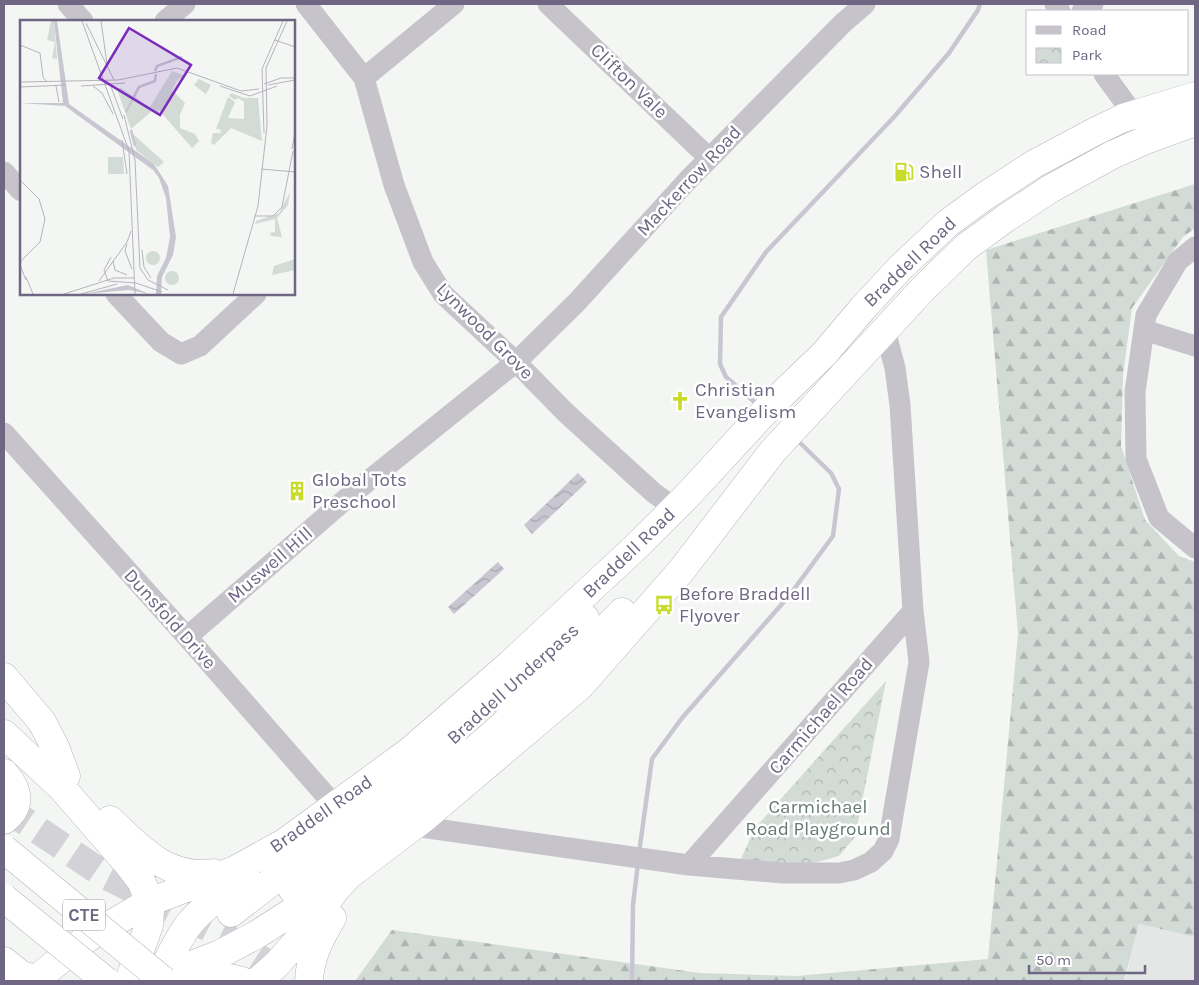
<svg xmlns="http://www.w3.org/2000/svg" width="1199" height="985" font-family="Karla,sans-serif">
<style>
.built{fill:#e4e7e6}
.forest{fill:url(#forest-firs)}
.park{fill:url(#park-crowns)}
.water{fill:url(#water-waves)}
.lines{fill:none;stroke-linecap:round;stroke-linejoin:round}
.stream{stroke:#c8c6d1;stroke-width:4.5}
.highway-tunnel{stroke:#d2d2d7;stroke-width:28;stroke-dasharray:28 14;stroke-linecap:butt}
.highway-casing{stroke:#b8b6bc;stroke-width:29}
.minor{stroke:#c6c4ca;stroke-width:21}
.highway{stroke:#fff;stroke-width:28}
.highway-bridge-casing{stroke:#b8b6bc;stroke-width:29;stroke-linecap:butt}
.highway-bridge{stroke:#fff;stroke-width:28}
.labels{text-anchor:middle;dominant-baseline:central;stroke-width:5;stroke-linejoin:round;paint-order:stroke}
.shield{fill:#fff;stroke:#9a94a8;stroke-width:1}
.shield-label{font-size:18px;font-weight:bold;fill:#6f6683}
.street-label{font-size:19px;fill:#6f6683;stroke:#fff}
.poi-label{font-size:19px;fill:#6f6683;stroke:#fff;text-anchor:start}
.park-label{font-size:19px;fill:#657a73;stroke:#fff}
.inset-river{fill:none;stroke:#c8c6d1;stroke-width:2.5}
.inset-road{fill:none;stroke:#b6b3bf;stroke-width:1}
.view{fill:#7b2cbf;fill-opacity:0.15;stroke:#7b2cbf;stroke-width:2.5}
.inset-edge{fill:none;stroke:#6f6683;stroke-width:2.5}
</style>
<defs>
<pattern id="forest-firs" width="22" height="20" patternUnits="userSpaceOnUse" patternTransform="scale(1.25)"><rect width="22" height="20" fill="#d2dbd6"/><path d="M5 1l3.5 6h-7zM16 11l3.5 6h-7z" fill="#afb5b3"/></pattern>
<pattern id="park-crowns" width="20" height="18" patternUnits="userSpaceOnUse" patternTransform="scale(1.25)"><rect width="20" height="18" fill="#d2dbd6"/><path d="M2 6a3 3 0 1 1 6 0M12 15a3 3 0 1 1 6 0" fill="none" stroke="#afb5b3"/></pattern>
<pattern id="water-waves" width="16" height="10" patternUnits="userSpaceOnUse" patternTransform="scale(1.25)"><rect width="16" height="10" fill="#c8c6d1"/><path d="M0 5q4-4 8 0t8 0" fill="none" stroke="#a7a5af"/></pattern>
</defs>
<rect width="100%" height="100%" fill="#f3f6f3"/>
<path class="built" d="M1139 924 1195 937V981H1125Z"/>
<path class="forest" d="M1195 184V228L1183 237 1132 308 1123 375 1121 446 1145 520 1179 556 1195 562V937L1139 924 1124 981H355L392 930 700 973 796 976 988 959 1018 634 986 250Z"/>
<path class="park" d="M886 681 855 837 839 856 806 865 740 861 755 828Z"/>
<path class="water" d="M578 473 587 482 532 534 524 525Z
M498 562 504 569 454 614 448 607Z"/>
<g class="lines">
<path class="stream" d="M758 405 726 377 720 364 721 317 766 252 894 117 949 53 978 10 980 4
M639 853 652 759 682 718 789 596 833 536 839 489 831 473 795 438
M632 981 633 905 638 863"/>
<path class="highway-tunnel" d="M4 807 103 874 223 935 280 972 291 981"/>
<defs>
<path id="highway" d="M4 677 42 722 55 747 66 776
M500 698 547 657 585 618
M4 734 62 788 128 864 141 881 145 890 149 902 150 911 149 925 129 981
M4 773C18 789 23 805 4 820
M110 820C141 849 167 880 214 873
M292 889 437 783 565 671 622 612
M231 913 422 765 452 739
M4 961 20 974 38 981
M137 980 161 977 220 954 256 935 331 887
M34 981 86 939 149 902 235 870 284 843 410 751 509 665 638 545 686 497 770 406 824 354 863 308 900 268 948 223 985 196 1034 164 1096 131 1123 118 1195 96
M158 981C168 962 176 940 190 923 206 904 227 890 246 874
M189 981C208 977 224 975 242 981
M258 981 277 964 300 938 336 889 349 875 424 818 580 686 681 571 773 451 922 290 966 247 1006 218 1050 189 1112 155 1148 139 1195 122
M309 981C310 957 320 938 332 918"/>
</defs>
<use href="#highway" class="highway-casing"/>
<path class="minor" d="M68 4 83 21
M306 4 364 78 394 185 423 262 443 294 516 362 565 412 634 475 654 493 675 508
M548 4 709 158
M1055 4 1060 11
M1082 11 1093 4
M165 21 185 4
M1104 74 1134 115
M364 78 454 4
M4 172 21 191
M1195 247 1178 261 1146 315 1135 392 1136 459 1159 518 1195 548
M116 294 161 342 181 354 200 346 256 294
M1144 330 1195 346
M4 433 187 637 335 806
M187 637 347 498 516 362 577 302 687 181 843 23 865 4
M414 826 689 865 783 873H839L854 870 871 862 883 851 889 839 919 662 913 611 900 405 895 368 885 330
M689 865 913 611"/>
<use href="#highway" class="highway"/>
<defs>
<path id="highway-bridge" d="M4 849 164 981
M4 898 106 981"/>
</defs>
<use href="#highway-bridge" class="highway-bridge-casing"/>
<use href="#highway-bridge" class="highway-bridge"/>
</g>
<defs>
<symbol id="fuel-bare" viewBox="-9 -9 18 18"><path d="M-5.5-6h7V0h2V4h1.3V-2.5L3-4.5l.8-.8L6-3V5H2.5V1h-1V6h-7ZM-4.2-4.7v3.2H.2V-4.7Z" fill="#c8dc2d" stroke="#fff" stroke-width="2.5" paint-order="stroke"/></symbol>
<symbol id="church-bare" viewBox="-9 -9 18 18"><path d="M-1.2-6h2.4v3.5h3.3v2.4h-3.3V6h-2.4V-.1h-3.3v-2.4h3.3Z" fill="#c8dc2d" stroke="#fff" stroke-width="2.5" paint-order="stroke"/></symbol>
<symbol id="building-bare" viewBox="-9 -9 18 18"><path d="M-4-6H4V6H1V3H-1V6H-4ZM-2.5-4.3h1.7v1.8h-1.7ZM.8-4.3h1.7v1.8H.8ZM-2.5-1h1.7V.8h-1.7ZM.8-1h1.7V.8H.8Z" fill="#c8dc2d" stroke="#fff" stroke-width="2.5" paint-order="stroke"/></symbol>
<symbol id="bus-bare" viewBox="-9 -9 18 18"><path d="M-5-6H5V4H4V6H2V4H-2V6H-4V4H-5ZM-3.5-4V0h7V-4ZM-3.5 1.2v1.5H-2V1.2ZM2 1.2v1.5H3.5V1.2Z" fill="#c8dc2d" stroke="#fff" stroke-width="2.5" paint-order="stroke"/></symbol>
</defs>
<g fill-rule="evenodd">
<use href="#fuel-bare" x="890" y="158" width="28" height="28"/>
<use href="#church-bare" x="666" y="387" width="28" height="28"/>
<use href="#building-bare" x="283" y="477" width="28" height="28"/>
<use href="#bus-bare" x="650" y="591" width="28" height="28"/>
</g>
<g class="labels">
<rect class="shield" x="63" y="899.5" width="42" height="31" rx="4"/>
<g class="shield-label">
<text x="84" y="915">CTE</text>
</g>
<g class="street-label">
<text transform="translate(629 81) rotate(44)">Clifton Vale</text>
<text transform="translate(689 181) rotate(-47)">Mackerrow Road</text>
<text transform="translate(910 262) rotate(-44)">Braddell Road</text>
<text transform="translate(485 331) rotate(45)">Lynwood Grove</text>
<text transform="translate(629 553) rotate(-44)">Braddell Road</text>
<text transform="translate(270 565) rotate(-41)">Muswell Hill</text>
<text transform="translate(170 619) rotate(48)">Dunsfold Drive</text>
<text transform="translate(513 684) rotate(-42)">Braddell Underpass</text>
<text transform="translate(821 716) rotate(-49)">Carmichael Road</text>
<text transform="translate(321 814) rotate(-35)">Braddell Road</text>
</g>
<g class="poi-label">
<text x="919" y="172">Shell</text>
<text x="695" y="390">Christian<tspan x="695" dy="22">Evangelism</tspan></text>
<text x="312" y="480">Global Tots<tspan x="312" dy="22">Preschool</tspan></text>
<text x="679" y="594">Before Braddell<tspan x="679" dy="22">Flyover</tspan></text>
</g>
<g class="park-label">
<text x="818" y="807">Carmichael<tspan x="818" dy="22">Road Playground</tspan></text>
</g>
</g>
<g transform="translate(20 20)">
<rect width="275" height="275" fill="#f3f6f3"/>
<path d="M88 137H103L104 154H88ZM275 239V250L252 255 254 246Z" fill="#d2dbd6"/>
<path d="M152 51 166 56 158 59 152 70 165 83 160 95V108L175 114 179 121 172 128 139 90 136 94 132 91 111 109 97 69 101 68 130 87ZM211 73 224 78H238L242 121 211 108 194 125 191 123 193 113H201L200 109H196L208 77 215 82 208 98 224 99V82L218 78 215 80 209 76ZM113 114 144 142 138 147 116 130Z" fill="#d2dbd6"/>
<path d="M31 1H34L37 39 32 38 35 22 27 20ZM270 172 268 185 257 198 262 217 251 216 250 213 255 212V199L235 204 236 201 259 193Z" fill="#d2dbd6"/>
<path d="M179 59 191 65 186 74 174 65ZM126 238a7 7 0 1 1 14 0a7 7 0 1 1-14 0ZM145 258a7 7 0 1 1 14 0a7 7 0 1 1-14 0Z" fill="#d2dbd6"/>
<path d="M34 1H37L49 84 134 144 148 166 156 217 153 235 142 257 141 274H136L137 256 146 238 150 217 146 178 139 158 133 150 45 86 0 83H43ZM108 265 129 274 109 270 64 274Z" fill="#c8c6d1"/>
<path class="inset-river" d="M135 51 137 46 162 37M106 92 119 67 135 61 136 54M111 110 115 126"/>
<path class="inset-road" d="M62 1 109 131 115 274M81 1 87 44M66 3 94 60M255 20 275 27M0 25 20 33 23 57 26 61M0 62 98 60 157 48 221 71 239 69M90 64 103 99M244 64 261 58H275M248 65 275 60M36 66 39 82M61 66 105 63M73 66 82 73 93 94M200 66 230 76 257 66M0 67 46 65M104 95 115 140 120 248 128 260 148 270M244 113 242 49 263 1M102 120 107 154M272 129 275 112M241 149 275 152M0 160 19 179 25 199 20 222 0 242M234 196H253L262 187 273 131M107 224 105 231 112 249M122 230 124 247 131 258M91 237 84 250 88 261 116 263 142 272M93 241 95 250 107 255M0 245 6 260M6 257 13 274M79 261 107 222 111 211M44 274 94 258H115M61 274 97 264M213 274 238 186 247 106 246 48 267 1"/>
<path class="view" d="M109 8 171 45 140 95 79 58Z"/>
<rect width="275" height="275" class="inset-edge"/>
</g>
<rect width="1199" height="985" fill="none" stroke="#6f6683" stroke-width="10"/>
<rect x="1026" y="10" width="162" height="65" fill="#ffffff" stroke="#c5c2cd"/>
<rect x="1036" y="26" width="25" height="8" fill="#c6c4ca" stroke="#c5c2cd"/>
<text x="1072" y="35" font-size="15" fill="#6f6683">Road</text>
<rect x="1036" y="48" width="25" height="15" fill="url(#park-crowns)" stroke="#c5c2cd"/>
<text x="1072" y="60" font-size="15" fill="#6f6683">Park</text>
<path d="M1029 965v8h116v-8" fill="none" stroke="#6f6683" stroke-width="2.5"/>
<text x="1036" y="965" font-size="15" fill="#6f6683" stroke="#ffffff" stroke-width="4" paint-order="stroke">50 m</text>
</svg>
